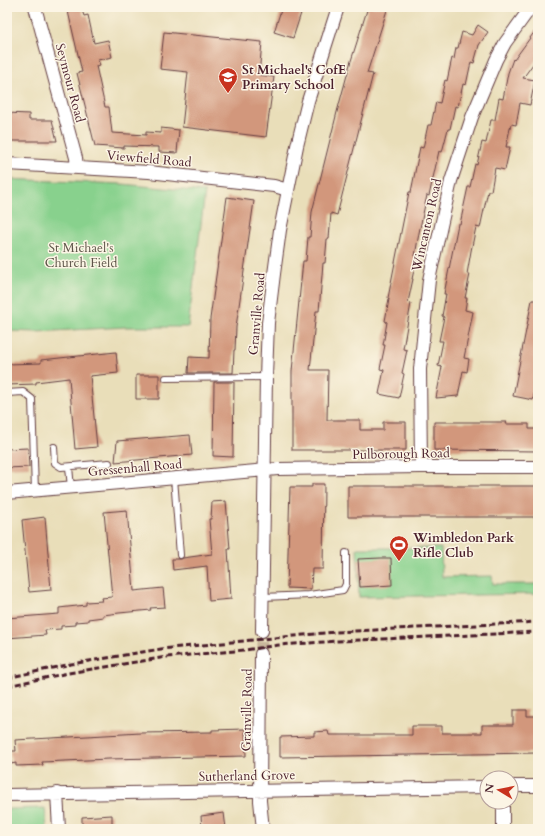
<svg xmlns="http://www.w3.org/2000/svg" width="545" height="836" font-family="Cardo,serif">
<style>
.green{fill:#88d18d;stroke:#69785c}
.building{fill:#d2977b}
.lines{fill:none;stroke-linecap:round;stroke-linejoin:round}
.street-tunnel{stroke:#c9b89d;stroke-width:12;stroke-dasharray:12 6;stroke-linecap:butt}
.lane-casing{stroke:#623c40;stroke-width:8}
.street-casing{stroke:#623c40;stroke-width:14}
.lane{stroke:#fff;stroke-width:6}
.street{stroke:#fff;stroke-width:12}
.rail{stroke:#4a1f2b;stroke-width:3;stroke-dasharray:6 3;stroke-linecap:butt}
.labels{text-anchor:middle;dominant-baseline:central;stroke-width:3;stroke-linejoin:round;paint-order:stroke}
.poi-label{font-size:13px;font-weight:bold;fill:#4a1f2b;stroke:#fcf5e5;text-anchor:start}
.street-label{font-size:13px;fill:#4a1f2b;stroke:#fcf5e5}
.park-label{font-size:13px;fill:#5d5448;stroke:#fcf5e5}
</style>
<rect width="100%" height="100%" fill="#fcf5e5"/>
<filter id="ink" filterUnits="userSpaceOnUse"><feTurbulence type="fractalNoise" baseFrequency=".025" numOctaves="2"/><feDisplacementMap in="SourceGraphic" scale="8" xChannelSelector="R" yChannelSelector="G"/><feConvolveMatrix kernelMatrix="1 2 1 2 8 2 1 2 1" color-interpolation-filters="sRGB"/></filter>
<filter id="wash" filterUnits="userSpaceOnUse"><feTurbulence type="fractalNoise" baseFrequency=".012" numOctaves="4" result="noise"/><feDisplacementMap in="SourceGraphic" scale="16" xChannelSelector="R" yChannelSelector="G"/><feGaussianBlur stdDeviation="0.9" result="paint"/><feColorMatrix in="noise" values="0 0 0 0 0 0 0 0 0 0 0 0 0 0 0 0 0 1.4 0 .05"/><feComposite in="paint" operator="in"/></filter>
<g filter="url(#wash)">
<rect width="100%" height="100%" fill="#e9deb9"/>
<path class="green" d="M7 179 122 184 205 192 188 327H126L36 332 7 331Z
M357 548H441L442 577 492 576 493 584H538V594L359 597Z
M45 808 47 829H7V809Z"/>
<g id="blocks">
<path class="building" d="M67 7H81L84 16 88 15 94 43 108 40 112 57 98 60 100 65 96 66 105 107H109L112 133 146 135V132L161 133V128L179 130 177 153 159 152V147L124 146V148L95 146 77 73 82 72Z
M282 7H303L293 38 274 32Z
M368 7H388L367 73 373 74 337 215 331 213 329 239H327L325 263H323L319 311H316L310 370H328L327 420H360V430H383V422H406V450H292V371L303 261H306L308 237H310L312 212 337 112 350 64Z
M478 25 488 32 479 45 474 63 471 62 466 85 463 84 458 107 455 106 450 129H448L442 152 439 151 429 196 427 195 419 233 415 256H417L412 279H413L408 302 411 303 403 349 407 350 402 373 404 374 399 398 379 394 384 370 380 369 385 345H383L387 322 385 321 389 299 388 298 409 192H411L420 147 423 148 428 125H431L436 102 440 103 445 80 447 81 452 58 454 59 456 48H458L462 32 472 35Z
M538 27V57L523 78 535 80 530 105 520 103 516 125 511 124 506 147H510L505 170 495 168 491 191H488L480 228 476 227 471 251 467 274H470L465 298H467L465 310 473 312 464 358 469 359 467 372 463 371 458 396 436 398 442 367 438 366 443 341H439L444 317 442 316 446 294H444L458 224H460L468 187H470L475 164 477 165 482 142 486 143 491 120H495L499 98 503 99 508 73 513 59 514 60Z
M164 32 262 42 259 75 274 77 266 137 182 127 188 72 160 69Z
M7 113 29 114V120H52L57 141H11V139H7Z
M227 197 254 201 236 327 235 350H234L233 373H188L189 357 209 358 210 319Z
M532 300H538V373L533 400 513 396Z
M116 352 118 373 90 376 97 447 75 449 69 378 36 382V384L7 385V364L41 363V360Z
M136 375H159V399H136Z
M214 382H234L233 457 213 456Z
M434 422H507L506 424H529V429H538V451L434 450Z
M190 435 192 455 115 462 117 441Z
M28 448 29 467 7 468V449Z
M312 484H324L323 569H312L311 589 287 588 290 487H312Z
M348 486H538V517H348Z
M226 501 230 549H228L231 599 209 601 207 566 173 570 172 559H181L183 558 212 554 209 519H211L212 502Z
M127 510 134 591 163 588 165 607 150 608 151 610 119 613 103 615V617L88 619V621L75 622V625L61 626V629L45 630 46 635 7 638V618L59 614V608L86 605V602L102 601 101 598 112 597 104 512Z
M45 517 51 590 29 592 22 520Z
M381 558H391L392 585 360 587 358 559Z
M513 710H527V716H538V753L280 757V737L314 736V732L328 731 329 735H412V726H442V733H482V725H513Z
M245 729 246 756 109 759 42 762 43 765 16 766V763L11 764 10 751H16L15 740 141 733 212 732V730Z
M224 813 226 829H202L201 816Z
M112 815V829H82V817Z"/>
</g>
</g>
<g filter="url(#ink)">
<use href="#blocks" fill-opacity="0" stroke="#623c40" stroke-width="1"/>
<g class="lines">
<path class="street-tunnel" d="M261 654 262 631"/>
<defs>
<path id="lane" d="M166 378 266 377
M7 393 23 392 32 399 35 491
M54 447 55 463 61 467 109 463
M69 467 71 488
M174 478 180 555
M263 597 309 595 343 590 346 584V553"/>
<path id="street" d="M35 7 76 158 77 167
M7 164 149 172 274 186 288 190
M421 467 420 369 429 280 451 181 472 117 496 60 505 43 531 7
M7 493 278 469 421 467H538
M262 631 266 377 268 323 274 274 280 230 297 146 308 101 338 7
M261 654 260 801 263 829
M511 786H538
M57 793 59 829
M7 795 487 787
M503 802V829"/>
</defs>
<use href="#lane" class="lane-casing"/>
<use href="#street" class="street-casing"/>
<use href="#lane" class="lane"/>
<use href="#street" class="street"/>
<path class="rail" d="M7 678 71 664 161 649 335 632 538 622
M7 686 68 673 167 657 245 650 279 645 338 641 538 632"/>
</g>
</g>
<defs>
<symbol id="school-pin" viewBox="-11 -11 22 30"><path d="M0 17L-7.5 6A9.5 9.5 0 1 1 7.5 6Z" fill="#c8321e" stroke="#fcf5e5"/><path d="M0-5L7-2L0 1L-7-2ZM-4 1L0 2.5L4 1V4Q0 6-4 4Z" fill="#fff"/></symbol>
<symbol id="stadium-pin" viewBox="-11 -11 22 30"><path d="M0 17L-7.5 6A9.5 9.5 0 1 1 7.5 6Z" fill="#c8321e" stroke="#fcf5e5"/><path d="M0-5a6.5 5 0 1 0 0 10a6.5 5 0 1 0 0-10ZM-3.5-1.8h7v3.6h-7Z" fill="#fff"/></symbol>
</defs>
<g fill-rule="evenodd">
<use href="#school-pin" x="217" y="66" width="22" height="30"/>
<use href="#stadium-pin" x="388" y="534" width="22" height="30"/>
</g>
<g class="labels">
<g class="poi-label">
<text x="242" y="70">St Michael's CofE<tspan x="242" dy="15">Primary School</tspan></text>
<text x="413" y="538">Wimbledon Park<tspan x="413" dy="15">Rifle Club</tspan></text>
</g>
<g class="street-label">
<text transform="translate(70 83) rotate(75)">Seymour Road</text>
<text transform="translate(149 159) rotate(5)">Viewfield Road</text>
<text transform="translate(427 225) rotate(-77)">Wincanton Road</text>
<text transform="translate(257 314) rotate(-85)">Granville Road</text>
<text transform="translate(401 454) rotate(-1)">Pulborough Road</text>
<text transform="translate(135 468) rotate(-5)">Gressenhall Road</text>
<text transform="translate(247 710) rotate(-89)">Granville Road</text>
<text transform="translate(247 776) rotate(-1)">Sutherland Grove</text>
</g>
<g class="park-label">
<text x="81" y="248">St Michael's<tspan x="81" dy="15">Church Field</tspan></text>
</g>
</g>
<rect width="545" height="836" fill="none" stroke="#fcf5e5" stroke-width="24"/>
<g transform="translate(499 790) rotate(280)"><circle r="19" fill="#fcf5e5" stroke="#b59f9b"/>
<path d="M0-3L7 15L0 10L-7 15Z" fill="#c8321e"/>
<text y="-6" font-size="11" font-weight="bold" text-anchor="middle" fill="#4a1f2b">N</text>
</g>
</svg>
